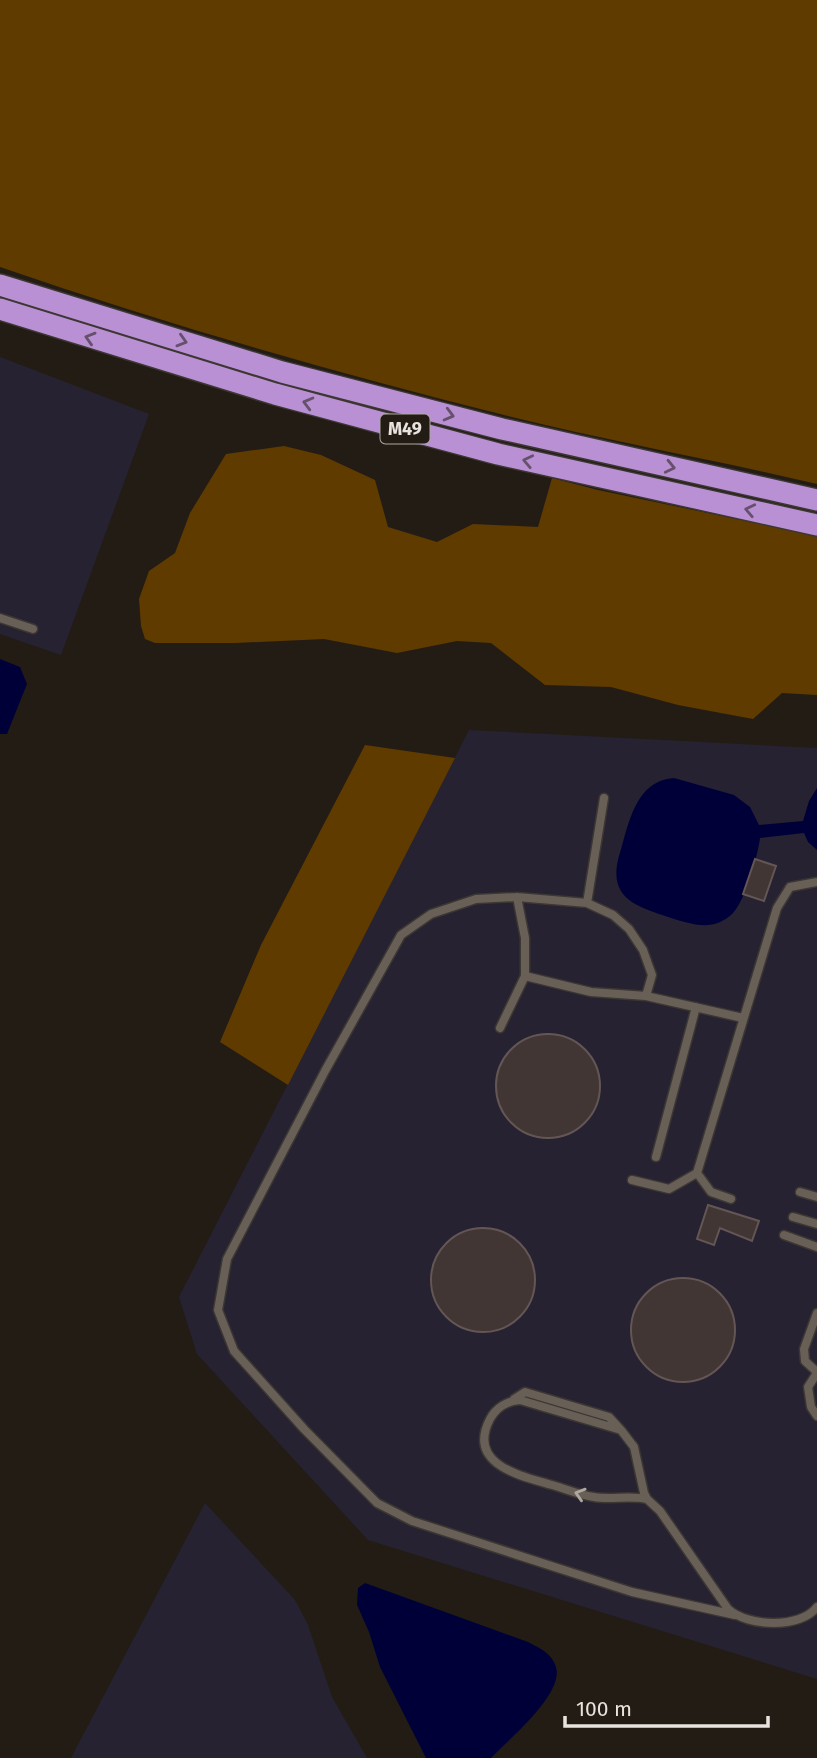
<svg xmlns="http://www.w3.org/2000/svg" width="817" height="1758" font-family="'Fira Sans',sans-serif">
	<rect width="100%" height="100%" fill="#231c15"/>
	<!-- industrial -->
	<path fill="#262232" d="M 0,357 L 149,414 L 61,655 L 0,634 Z
		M 469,730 L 817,748 L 817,1679 L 368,1540 L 197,1354 L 179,1297 Z
		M 205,1503 L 295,1600 L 308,1625 L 332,1697 L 367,1758 L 71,1758 Z"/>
	<!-- green -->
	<path fill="#5f3b00" d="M 0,0 L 817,0 L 817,484 C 716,460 613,442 512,417 C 340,374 168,325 0,267 Z
		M 284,446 L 321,455 L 375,480 L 388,527 L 437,542 L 473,524 L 538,527 L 552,478 L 598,490 L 817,536 L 817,695 L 782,693 L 753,719 L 678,705 L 611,687 L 545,685 L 491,643 L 457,641 L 397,653 L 324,639 L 235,643 L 155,643 L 145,639 L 141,626 L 139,599 L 149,571 L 175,553 L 190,513 L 226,454 Z
		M 365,745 L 455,758 L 288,1085 L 220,1042 L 261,945 Z"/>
	<!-- water -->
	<path fill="#000038" d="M 0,659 L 20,667 L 27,684 L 7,734 L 0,734 Z
		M 674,778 L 734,795 L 750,807 L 759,825 L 803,821 L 809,801 L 817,788 L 817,850 L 808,842 L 804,833 L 760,838 C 758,855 745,901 733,913 C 713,933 691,924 668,917 C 638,907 609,899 618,860 C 628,829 633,781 674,778 Z
		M 365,1583 L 528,1642 C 539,1648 552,1653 556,1667 C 564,1694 509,1739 491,1758 L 426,1758 L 380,1667 L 369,1632 L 357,1605 L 358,1588 Z"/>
	<!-- building -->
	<path fill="#413633" stroke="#635654" stroke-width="2" d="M 755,859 L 776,866 L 764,901 L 743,894 Z
		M496 1086a52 52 0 1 1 104 0a52 52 0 1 1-104 0Z
		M 708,1205 L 759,1221 L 752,1241 L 720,1228 L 714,1245 L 697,1239 Z
		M431 1280a52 52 0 1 1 104 0a52 52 0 1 1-104 0Z
		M631 1330a52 52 0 1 1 104 0a52 52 0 1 1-104 0Z"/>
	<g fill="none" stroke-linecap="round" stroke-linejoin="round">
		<defs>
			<path id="service" d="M 0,618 L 33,629
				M 587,903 L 604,798
				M 525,976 L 591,992 L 646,996 L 743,1018
				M 646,996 L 652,975 L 643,950 L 629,929 L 613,915 L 587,903 L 517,897 L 476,899 L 431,914 L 401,935 L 325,1071 L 227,1259 L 218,1310 L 234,1351 L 304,1429 L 377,1503 L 412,1521 L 632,1592 L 735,1615
				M 500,1028 L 525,976 L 525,938 L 517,897
				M 656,1157 L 696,1007
				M 697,1173 L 711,1192 L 731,1199
				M 632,1180 L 669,1189 L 697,1173 L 777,908 L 790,887 L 817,882
				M 800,1192 L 817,1197
				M 793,1217 L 817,1224
				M 784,1235 L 817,1247
				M 817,1313 L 804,1349 L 805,1361 L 817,1372
				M 817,1373 L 808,1387 L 811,1407 L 817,1416
				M 514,1399 L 525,1392 L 609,1417 L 620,1429
				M 647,1499 C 629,1495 612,1500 594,1497 C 580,1495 566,1489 552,1485 C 522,1476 466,1465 490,1419 C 496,1408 507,1401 520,1400 L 621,1430 L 634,1447 L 644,1493 L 647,1499 L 660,1511 L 728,1609 C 748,1627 800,1629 817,1607"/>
			<path id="motorway" d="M 0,285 L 282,372 L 502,429 L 817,500
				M 0,309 L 275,394 L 498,454 L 817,525"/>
		</defs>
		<!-- service casing -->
		<use href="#service" stroke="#3c3733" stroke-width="11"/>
		<!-- motorway casing -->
		<use href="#motorway" stroke="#3c3733" stroke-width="24"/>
		<!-- service -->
		<use href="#service" stroke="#686057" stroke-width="8"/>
		<!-- motorway -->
		<use href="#motorway" stroke="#b990d4" stroke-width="21"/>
	</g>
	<!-- one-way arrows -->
	<defs><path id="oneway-chevron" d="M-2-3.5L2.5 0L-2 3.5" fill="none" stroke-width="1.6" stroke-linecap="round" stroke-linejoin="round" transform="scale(1.75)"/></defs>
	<g stroke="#66506b">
		<use href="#oneway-chevron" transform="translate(90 338) rotate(-163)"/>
		<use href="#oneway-chevron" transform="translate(182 341) rotate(17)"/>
		<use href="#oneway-chevron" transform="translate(308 403) rotate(-165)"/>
		<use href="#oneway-chevron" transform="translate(449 415) rotate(15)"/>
		<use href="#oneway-chevron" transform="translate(528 461) rotate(-168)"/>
		<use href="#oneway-chevron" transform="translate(670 467) rotate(13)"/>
		<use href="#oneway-chevron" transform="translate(750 510) rotate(-168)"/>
	</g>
	<use stroke="#aea8a1" href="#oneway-chevron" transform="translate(580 1494) rotate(-163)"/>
	<g text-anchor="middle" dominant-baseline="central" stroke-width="7" stroke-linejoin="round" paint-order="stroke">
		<!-- shield labels -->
		<rect fill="#231c15" stroke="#ada7a2" stroke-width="2" x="380.5" y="414.5" width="49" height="29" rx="5"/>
		<g font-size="18" font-weight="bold" fill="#e8e3de">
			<text x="405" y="429">M49</text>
		</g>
	</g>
	<!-- scale -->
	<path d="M565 1716v10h203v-10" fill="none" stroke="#e8e3de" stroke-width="3.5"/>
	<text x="576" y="1716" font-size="21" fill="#e8e3de" stroke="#231c15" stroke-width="5" paint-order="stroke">100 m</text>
</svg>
